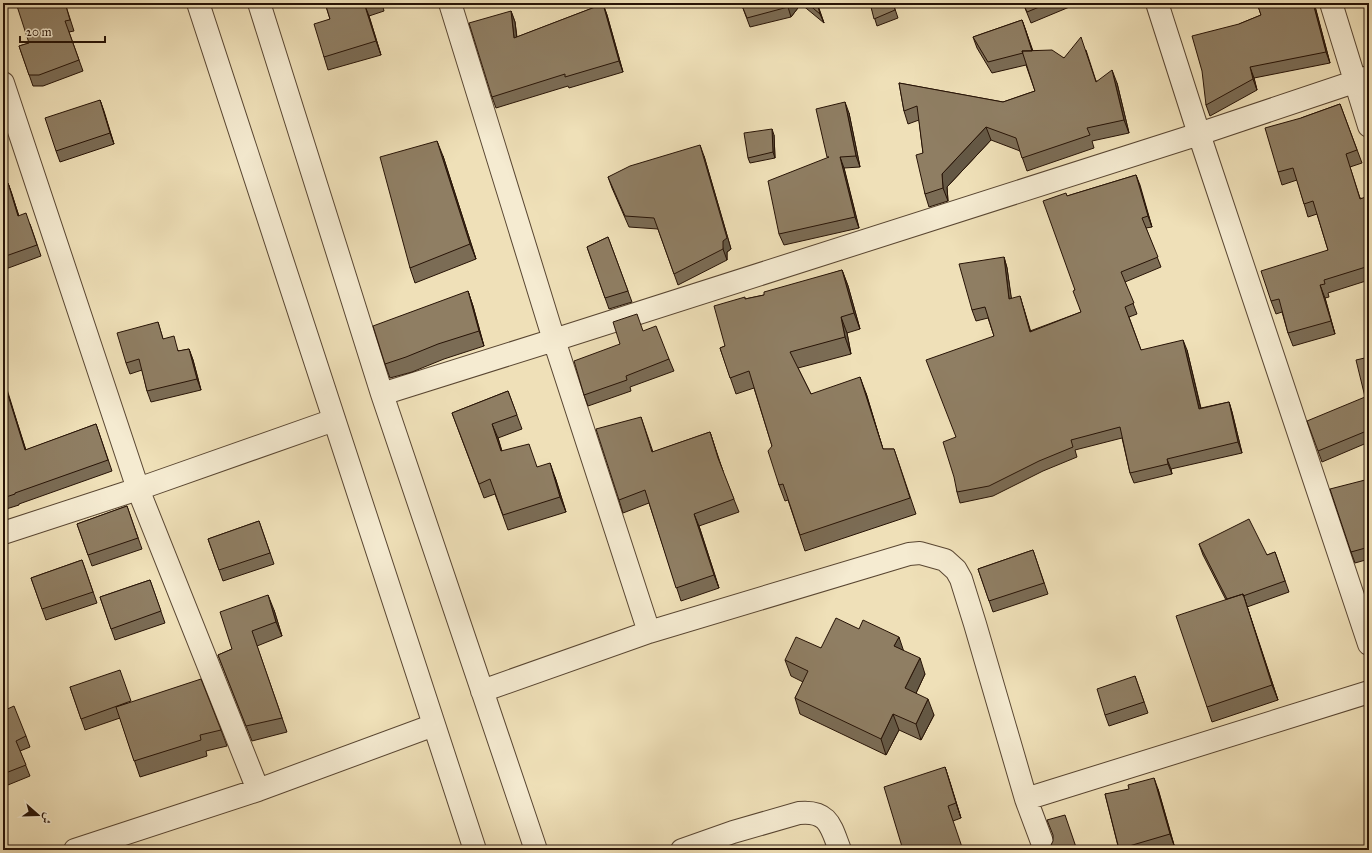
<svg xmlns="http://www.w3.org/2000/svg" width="1372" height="853" font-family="'IM FELL Great Primer',Amiri,serif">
	<rect width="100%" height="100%" fill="#efe0b8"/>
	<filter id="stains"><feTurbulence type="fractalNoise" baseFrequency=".005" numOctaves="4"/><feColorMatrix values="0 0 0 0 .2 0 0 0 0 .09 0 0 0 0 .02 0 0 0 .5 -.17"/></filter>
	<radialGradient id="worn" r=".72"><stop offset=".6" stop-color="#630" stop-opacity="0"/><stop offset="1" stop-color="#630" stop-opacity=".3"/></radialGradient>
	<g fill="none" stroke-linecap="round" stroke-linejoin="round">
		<defs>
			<path id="minor" d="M 198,3 L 475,850
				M 259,3 L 382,394 L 536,850
				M 450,3 L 554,340 L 649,632 L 909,554 L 920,553 L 945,560 L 956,570 L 961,579 L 975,624 L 1026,799 L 1045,850
				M 1157,3 L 1199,134 L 1369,644
				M 1331,3 L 1369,126
				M 3,83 L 138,489 L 258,790
				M 382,394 L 554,340 L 1199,134 L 1369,77
				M 3,533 L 138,489 L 334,420
				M 482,691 L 649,632
				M 1026,799 L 1369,692
				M 75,850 L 258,790 L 434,725
				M 682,850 L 733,832 L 799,813 C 829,810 831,827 840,850"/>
		</defs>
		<!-- minor casing -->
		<use href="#minor" stroke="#594632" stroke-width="24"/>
		<!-- minor -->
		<use href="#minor" stroke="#f5ebd1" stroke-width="22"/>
	</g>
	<!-- wall -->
	<path fill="#7b6c55" stroke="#271306" d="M 65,3 L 74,31 L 69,32 L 83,71 L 43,86 L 33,86 L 19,46 L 29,43 Z
		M 325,3 L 382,3 L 384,11 L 369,16 L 381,55 L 328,70 L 324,57 L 330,19 Z
		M 741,3 L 817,3 L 824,23 L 801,4 L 791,17 L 750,27 Z
		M 870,3 L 893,3 L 898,18 L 877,26 Z
		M 1023,3 L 1079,3 L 1031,23 Z
		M 1257,3 L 1314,3 L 1330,63 L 1254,78 L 1257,90 L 1210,116 L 1206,105 L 1239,24 L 1261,15 Z
		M 603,4 L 607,15 L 623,72 L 569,88 L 568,86 L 496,108 L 492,97 L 511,11 L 515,22 L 517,37 Z
		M 1022,20 L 1033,51 L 1064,58 L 1086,50 L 1096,81 L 1117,83 L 1129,133 L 1092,141 L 1094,148 L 1027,171 L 1020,151 L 991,140 L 947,187 L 948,201 L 929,207 L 925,194 L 923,153 L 919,120 L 908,124 L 904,111 L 899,83 L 1003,102 L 1035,91 L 1026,65 L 992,73 L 977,48 L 973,37 Z
		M 100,100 L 114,144 L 60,162 L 56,151 Z
		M 1340,104 L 1362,163 L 1350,167 L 1360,198 L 1369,200 L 1369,280 L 1328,293 L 1329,297 L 1325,298 L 1335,334 L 1293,346 L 1288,333 L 1282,312 L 1276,314 L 1271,301 L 1328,250 L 1317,214 L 1308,217 L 1297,180 L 1282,185 L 1278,172 L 1301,118 Z
		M 849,113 L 860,167 L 844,168 L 859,228 L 784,245 L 779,234 L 828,158 Z
		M 774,135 L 775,158 L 750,163 L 748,158 Z
		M 443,156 L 476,259 L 415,283 L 410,268 Z
		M 704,156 L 731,249 L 727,252 L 727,260 L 678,285 L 658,229 L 629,227 L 612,188 L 608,177 Z
		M 1136,175 L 1152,227 L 1146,228 L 1161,267 L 1125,282 L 1137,314 L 1129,317 L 1141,350 L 1187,350 L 1201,408 L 1229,402 L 1232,412 L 1242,453 L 1171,469 L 1172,474 L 1134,483 L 1130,473 L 1122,438 L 1075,450 L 1077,457 L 1043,471 L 993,496 L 960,503 L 957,492 L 956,437 L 994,336 L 988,318 L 976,321 L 972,310 L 1004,257 L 1007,268 L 1011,298 L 1023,306 L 1030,331 L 1081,312 L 1075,290 L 1067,196 Z
		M 8,183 L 19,216 L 30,224 L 41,256 L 3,270 L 3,184 Z
		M 608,237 L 632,302 L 609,309 L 587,247 Z
		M 842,270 L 848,286 L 860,329 L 847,333 L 851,354 L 798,368 L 811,394 L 866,393 L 883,449 L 894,449 L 916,514 L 805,551 L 788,500 L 785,501 L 779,485 L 772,446 L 754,388 L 736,394 L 720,348 L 725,346 L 745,299 L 764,295 Z
		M 468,291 L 473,306 L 484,346 L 444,359 L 412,372 L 390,378 L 385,364 Z
		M 158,322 L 163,339 L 179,351 L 189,349 L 193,360 L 201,390 L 151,402 L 147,391 L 142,370 L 130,374 L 126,363 Z
		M 643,331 L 669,359 L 674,371 L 630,387 L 631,391 L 588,406 L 584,395 L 620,344 Z
		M 1369,357 L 1369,442 L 1322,462 L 1318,451 L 1365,397 Z
		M 3,379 L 26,450 L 96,424 L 112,471 L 19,504 L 19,505 L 3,510 Z
		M 508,391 L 522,429 L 498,438 L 502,451 L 537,467 L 555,477 L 566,512 L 508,530 L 495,494 L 484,498 L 452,413 Z
		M 641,417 L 653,452 L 710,432 L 721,467 L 739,512 L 699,526 L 719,588 L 681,601 L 649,503 L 623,513 L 619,500 Z
		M 1369,479 L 1369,559 L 1355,563 L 1351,552 Z
		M 127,506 L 142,549 L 92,566 L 77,524 Z
		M 259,521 L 274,564 L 223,581 L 208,539 Z
		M 1199,544 L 1267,555 L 1275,552 L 1289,592 L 1247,607 L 1278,700 L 1212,722 L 1207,707 L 1226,600 L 1203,555 Z
		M 1033,550 L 1048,594 L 993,612 L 978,569 Z
		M 82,560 L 97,603 L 46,620 L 31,578 Z
		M 150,580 L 165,623 L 115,640 L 100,597 Z
		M 274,610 L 282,636 L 257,646 L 287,732 L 252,741 L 218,655 L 232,649 Z
		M 821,648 L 904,651 L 925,674 L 916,693 L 934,715 L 921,740 L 899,730 L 886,755 L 800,714 L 795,698 L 803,682 L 791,676 L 785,660 Z
		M 1135,676 L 1148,713 L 1109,726 L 1105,715 Z
		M 70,687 L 221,730 L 227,746 L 206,751 L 207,756 L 140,777 L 120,718 L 85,730 Z
		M 3,711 L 26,736 L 30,747 L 20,751 L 30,776 L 3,787 Z
		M 945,767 L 961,818 L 953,821 L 903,850 Z
		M 1158,789 L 1174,845 L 1157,850 L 1119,850 L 1105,794 Z"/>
	<!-- shaded-wall -->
	<path fill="#645845" stroke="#271306" d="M 364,3 L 369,16 L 381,55 L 376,41 Z
		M 791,3 L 800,3 L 801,4 L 791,17 L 788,7 Z
		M 817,3 L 824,23 L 820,14 Z
		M 1313,3 L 1314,3 L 1315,6 L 1330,63 L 1326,52 Z
		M 603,4 L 607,15 L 623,72 L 619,61 Z
		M 511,11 L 515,22 L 518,49 L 514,38 Z
		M 1022,20 L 1026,31 L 1036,62 L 1032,51 Z
		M 1250,67 L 1254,78 L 1257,90 L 1253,79 Z
		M 1112,70 L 1117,83 L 1129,133 L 1124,120 Z
		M 100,100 L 104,111 L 114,144 L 110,133 Z
		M 845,102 L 849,113 L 860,167 L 856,156 Z
		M 986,127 L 991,140 L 947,187 L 948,201 L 943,188 L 942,174 Z
		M 772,129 L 774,135 L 775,158 L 773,152 Z
		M 437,141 L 443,156 L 476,259 L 470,244 Z
		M 700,145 L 704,156 L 731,249 L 727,252 L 727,260 L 723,249 Z
		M 840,157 L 844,168 L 859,228 L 855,217 Z
		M 1136,175 L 1140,185 L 1152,227 L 1148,216 Z
		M 8,183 L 12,194 L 22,227 L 18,216 Z
		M 1004,257 L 1007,268 L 1013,309 L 1009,299 Z
		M 842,270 L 848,286 L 860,329 L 854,313 Z
		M 1320,285 L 1325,298 L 1335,334 L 1331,321 Z
		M 468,291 L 473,306 L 484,346 L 479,331 Z
		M 1020,296 L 1023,306 L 1034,342 L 1030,332 Z
		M 841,317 L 847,333 L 851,354 L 845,337 Z
		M 1183,340 L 1187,350 L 1203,419 L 1199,409 Z
		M 189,349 L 193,360 L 201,390 L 197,379 Z
		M 860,377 L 866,393 L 888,466 L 883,449 Z
		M 3,379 L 6,386 L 29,461 L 25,450 Z
		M 1229,402 L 1232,412 L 1242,453 L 1238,442 Z
		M 492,424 L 498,438 L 506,466 Z
		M 710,432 L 723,471 L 718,458 Z
		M 1167,459 L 1171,469 L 1172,474 L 1168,464 Z
		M 550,463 L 555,477 L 566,512 L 560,497 Z
		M 694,514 L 699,526 L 719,588 L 714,575 Z
		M 1243,594 L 1248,609 L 1278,700 L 1272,685 Z
		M 268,595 L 274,610 L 282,636 L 276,622 Z
		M 899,637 L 904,652 L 894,646 Z
		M 920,658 L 925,674 L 911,704 L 905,688 Z
		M 928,699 L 934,715 L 921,740 L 916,724 Z
		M 893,714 L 899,730 L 886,755 L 881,739 Z
		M 945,767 L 950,782 L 961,818 L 956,803 Z
		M 1154,778 L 1158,789 L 1174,845 L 1170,834 Z"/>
	<!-- building -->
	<path fill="#8f7e63" stroke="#271306" d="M 16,3 L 65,3 L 70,20 L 65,21 L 79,60 L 39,75 L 29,75 L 19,46 L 29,43 Z
		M 325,3 L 364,3 L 376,41 L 324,57 L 314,24 L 330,19 Z
		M 741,3 L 791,3 L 788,7 L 747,18 Z
		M 807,3 L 817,3 L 820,14 Z
		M 870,3 L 893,3 L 895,10 L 874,19 Z
		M 1023,3 L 1049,3 L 1027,12 Z
		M 1257,3 L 1313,3 L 1326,52 L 1250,67 L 1253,79 L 1206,105 L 1202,71 L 1192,36 L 1239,24 L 1261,15 Z
		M 603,4 L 619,61 L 565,77 L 565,74 L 492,97 L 469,23 L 511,11 L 514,38 Z
		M 1022,20 L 1032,51 L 1022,51 L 1023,53 L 988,62 L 973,37 Z
		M 1081,37 L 1096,82 L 1112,70 L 1124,120 L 1087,128 L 1090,135 L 1022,158 L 1016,138 L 986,127 L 942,174 L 943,188 L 925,194 L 916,155 L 923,153 L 917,106 L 904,111 L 899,83 L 1003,102 L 1035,91 L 1022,51 L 1052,50 L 1064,58 Z
		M 100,100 L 110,133 L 56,151 L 45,118 Z
		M 845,102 L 856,156 L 840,157 L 855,217 L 779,234 L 768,181 L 829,157 L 827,157 L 816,109 Z
		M 1340,104 L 1357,150 L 1346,154 L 1360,199 L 1368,196 L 1369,201 L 1369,266 L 1324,280 L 1325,284 L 1320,285 L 1331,321 L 1288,333 L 1279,299 L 1271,301 L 1261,271 L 1328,250 L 1313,201 L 1304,204 L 1293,168 L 1278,172 L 1265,128 L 1301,118 Z
		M 772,129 L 773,152 L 748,158 L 744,133 Z
		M 437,141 L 470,244 L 410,268 L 380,157 Z
		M 700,145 L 727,238 L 723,241 L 723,249 L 674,274 L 654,218 L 625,216 L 608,177 L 630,166 Z
		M 1136,175 L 1148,216 L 1142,218 L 1158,257 L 1121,272 L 1134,303 L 1125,307 L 1141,350 L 1183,340 L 1199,409 L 1229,402 L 1238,442 L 1167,459 L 1168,464 L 1130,473 L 1120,427 L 1071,440 L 1073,447 L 1039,461 L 989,486 L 957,492 L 954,477 L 943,442 L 956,437 L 926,360 L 994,336 L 985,307 L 972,310 L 959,264 L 1004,257 L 1009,299 L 1020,296 L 1030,332 L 1081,312 L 1073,291 L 1075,290 L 1043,201 L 1066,193 L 1067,196 Z
		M 8,183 L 18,216 L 26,213 L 37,245 L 3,257 L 3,184 Z
		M 608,237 L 628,291 L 605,298 L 587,247 Z
		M 842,270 L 854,313 L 841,317 L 845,337 L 790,352 L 811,394 L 860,377 L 883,449 L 894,449 L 910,498 L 800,535 L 783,484 L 779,485 L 768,451 L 772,446 L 749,371 L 730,378 L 720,348 L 725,346 L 714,306 L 745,297 L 745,299 L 764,295 L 764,292 Z
		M 468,291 L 479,331 L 438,344 L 406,357 L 385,364 L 373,326 Z
		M 637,314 L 643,331 L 656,326 L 669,359 L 626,376 L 627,380 L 584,395 L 574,361 L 620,344 L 613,322 Z
		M 158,322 L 163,339 L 174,336 L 178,351 L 189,349 L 197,379 L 147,391 L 139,359 L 126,363 L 117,333 Z
		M 1369,357 L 1369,430 L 1318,451 L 1307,421 L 1365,397 L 1356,360 Z
		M 3,379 L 25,450 L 96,424 L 108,460 L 15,493 L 15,494 L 3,498 Z
		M 508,391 L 517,415 L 492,424 L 501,451 L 529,444 L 537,467 L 550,463 L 560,497 L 503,515 L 490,479 L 479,484 L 452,413 Z
		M 641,417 L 652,452 L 710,432 L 718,458 L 734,499 L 694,514 L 714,575 L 676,588 L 645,490 L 619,500 L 596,429 Z
		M 1369,479 L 1369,521 L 1366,522 L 1369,531 L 1369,547 L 1351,552 L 1330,489 Z
		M 127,506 L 138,538 L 88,555 L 77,524 Z
		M 1249,519 L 1267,555 L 1275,552 L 1285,581 L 1243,596 L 1243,594 L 1227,599 L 1199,544 Z
		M 259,521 L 270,553 L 219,570 L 208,539 Z
		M 1033,550 L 1044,583 L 989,601 L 978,569 Z
		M 82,560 L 93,592 L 42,609 L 31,578 Z
		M 150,580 L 161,611 L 111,629 L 100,597 Z
		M 1243,594 L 1272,685 L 1207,707 L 1176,616 Z
		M 268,595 L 276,622 L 252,631 L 282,718 L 246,726 L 218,655 L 232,649 L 220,612 Z
		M 836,618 L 859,629 L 863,620 L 899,637 L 894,646 L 920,658 L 905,688 L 928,699 L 916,724 L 893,714 L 881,739 L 795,698 L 808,671 L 785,660 L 796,637 L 821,648 Z
		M 120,670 L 131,701 L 81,719 L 70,687 Z
		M 1135,676 L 1144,702 L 1105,715 L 1097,689 Z
		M 201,679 L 221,730 L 200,735 L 201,740 L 134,761 L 116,707 Z
		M 14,706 L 26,736 L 16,741 L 26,765 L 3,774 L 3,711 Z
		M 945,767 L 956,803 L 948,806 L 963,850 L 903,850 L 884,787 Z
		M 1154,778 L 1170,834 L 1119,849 L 1105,794 L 1129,789 L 1128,785 Z
		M 1065,815 L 1077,850 L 1045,850 L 1050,847 L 1053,841 L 1053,835 L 1047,820 Z"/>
	<!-- margin -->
	<rect width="1372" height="853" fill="none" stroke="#efe0b8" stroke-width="16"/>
	<rect x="4" y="4" width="1364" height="845" fill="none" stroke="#271306" stroke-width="2"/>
	<rect x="8" y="8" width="1356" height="837" fill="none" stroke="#271306"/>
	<!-- north arrow -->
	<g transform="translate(38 815) rotate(110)" stroke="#f5ebd1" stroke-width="3" paint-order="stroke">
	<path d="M0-3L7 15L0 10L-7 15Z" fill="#271306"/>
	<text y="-6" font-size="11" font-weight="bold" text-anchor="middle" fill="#271306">ش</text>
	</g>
	<!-- scale -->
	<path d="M20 36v6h85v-6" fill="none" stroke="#271306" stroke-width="2"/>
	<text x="26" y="36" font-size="12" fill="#271306" stroke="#f5ebd1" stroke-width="3" paint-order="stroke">20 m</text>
	<rect width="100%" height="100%" filter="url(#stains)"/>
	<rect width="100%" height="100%" fill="url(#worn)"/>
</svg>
